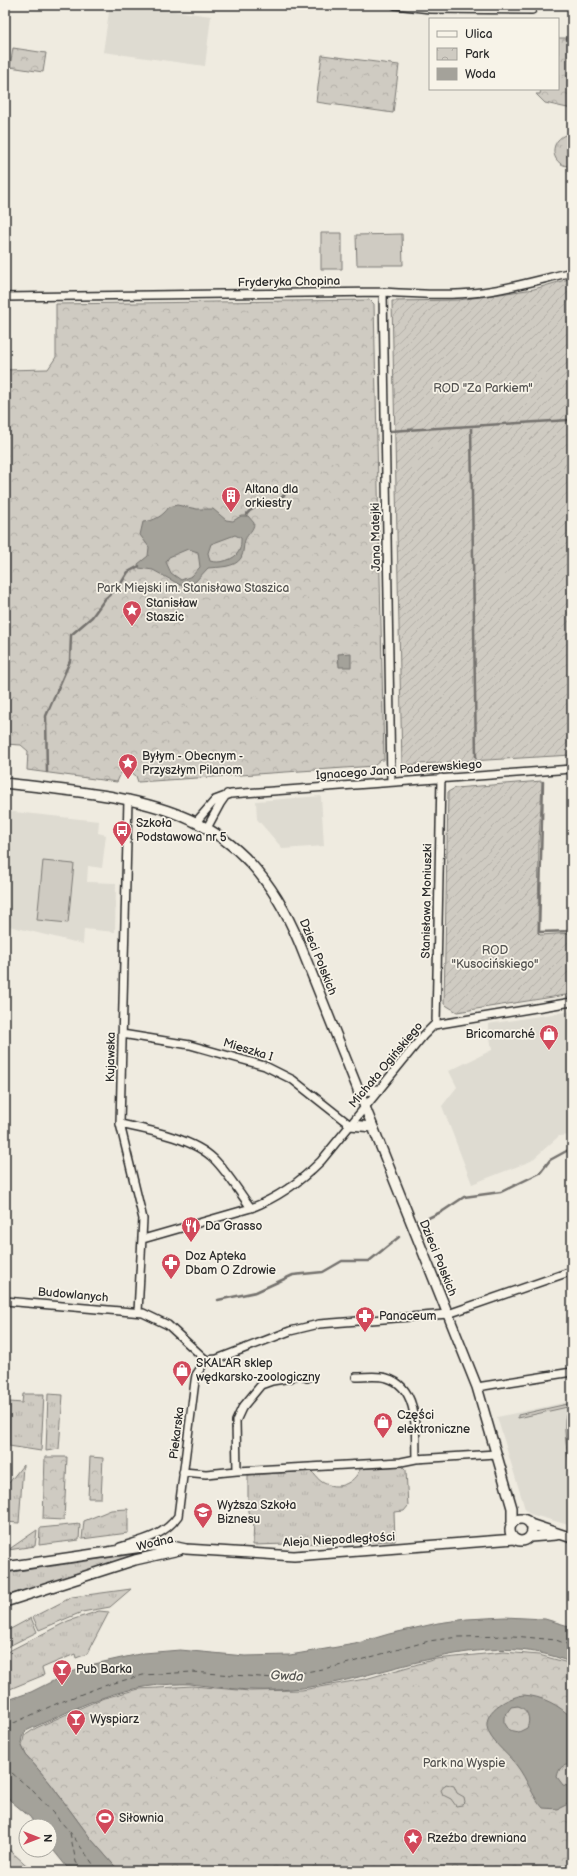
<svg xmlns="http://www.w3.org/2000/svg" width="577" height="1876" font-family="'Balsamiq Sans',sans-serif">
	<defs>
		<pattern id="grass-tufts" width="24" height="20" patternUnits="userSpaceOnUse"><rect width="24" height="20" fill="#cfcbc2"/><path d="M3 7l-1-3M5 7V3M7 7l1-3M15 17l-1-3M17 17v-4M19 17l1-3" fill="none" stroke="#b2aea7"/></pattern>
		<pattern id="park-crowns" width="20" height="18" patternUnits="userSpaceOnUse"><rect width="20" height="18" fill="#cfcbc2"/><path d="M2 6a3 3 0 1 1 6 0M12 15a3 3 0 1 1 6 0" fill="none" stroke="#b2aea7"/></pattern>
		<pattern id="garden-furrows" width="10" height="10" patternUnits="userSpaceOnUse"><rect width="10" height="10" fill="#cfcbc2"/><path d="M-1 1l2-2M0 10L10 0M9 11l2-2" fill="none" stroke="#b2aea7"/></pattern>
	</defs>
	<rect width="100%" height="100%" fill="#efebe0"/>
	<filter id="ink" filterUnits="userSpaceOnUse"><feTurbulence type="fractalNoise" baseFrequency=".025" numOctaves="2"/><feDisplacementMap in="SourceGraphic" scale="8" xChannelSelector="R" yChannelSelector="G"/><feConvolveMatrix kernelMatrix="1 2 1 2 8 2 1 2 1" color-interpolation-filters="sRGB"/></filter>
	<g filter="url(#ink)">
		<!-- built -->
		<path fill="#dedbd1" d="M 110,5 L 131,5 L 211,16 L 205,66 L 103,52 Z
			M 321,796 L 324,846 L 283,849 L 257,819 L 256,801 Z
			M 5,811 L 99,821 L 98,833 L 106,835 L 102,868 L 88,866 L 87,882 L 116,883 L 115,932 L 84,929 L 83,944 L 5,925 Z
			M 572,1011 L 572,1135 L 559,1136 L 531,1161 L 472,1184 L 442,1106 L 457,1087 L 449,1071 L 492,1050 L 488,1024 Z
			M 572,1401 L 572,1526 L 530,1514 L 525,1509 L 497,1417 Z"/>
		<!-- grass -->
		<path fill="url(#grass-tufts)" stroke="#7d7b76" d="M 565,135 L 572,135 L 572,166 C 552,168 547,143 565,135 Z
			M 23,1394 L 44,1394 L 41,1451 L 9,1446 L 10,1402 L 22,1403 Z
			M 48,1394 L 63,1395 L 59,1449 L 46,1451 Z
			M 23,1465 L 19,1523 L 5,1522 L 5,1488 Z
			M 402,1466 L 406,1470 L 408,1506 L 404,1511 L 394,1512 L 395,1541 L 253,1545 L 254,1519 L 248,1512 L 248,1475 L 311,1471 C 315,1474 318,1480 322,1482 C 337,1491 354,1484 360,1469 Z
			M 128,1509 L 128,1533 L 82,1539 L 84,1521 L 111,1510 Z
			M 80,1524 L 79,1540 L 39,1545 L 40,1528 Z
			M 37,1530 L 35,1546 L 8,1550 Z
			M 134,1554 L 138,1555 L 136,1558 L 5,1596 L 5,1573 Z
			M 131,1589 L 110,1607 L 82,1612 L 39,1630 L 33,1617 L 72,1597 Z
			M 99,1611 L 109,1612 L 87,1654 L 76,1658 L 75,1654 L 42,1668 L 44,1675 L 5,1691 L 5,1653 L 68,1621 Z
			M 31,1618 L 37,1632 L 5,1648 L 5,1632 Z
			M 5,1846 L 33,1871 L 5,1871 Z"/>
		<!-- park -->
		<path fill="url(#park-crowns)" stroke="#7d7b76" d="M 558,38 L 572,38 L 572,109 L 545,103 L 536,94 L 540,94 L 541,89 L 558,89 Z
			M 13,48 L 46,53 L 43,72 L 10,67 Z
			M 322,55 L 399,65 L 393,113 L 316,102 Z
			M 370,300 L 374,304 L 384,760 L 381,760 L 374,766 L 138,782 L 136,776 L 130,771 L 121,773 L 117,782 L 27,770 L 28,751 L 21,745 L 5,744 L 5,370 L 48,369 L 56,357 L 56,304 Z
			M 45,1457 L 67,1457 L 64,1520 L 43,1519 Z
			M 90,1457 L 103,1458 L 101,1498 L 88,1498 Z
			M 504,1652 L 539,1655 L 572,1664 L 572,1871 L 119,1871 L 91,1839 L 50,1783 L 26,1755 L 22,1746 L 24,1736 L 36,1728 L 87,1705 L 104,1698 L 139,1689 L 193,1686 L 250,1691 L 302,1690 L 365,1679 L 436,1659 Z"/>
		<!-- garden -->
		<path fill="url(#garden-furrows)" stroke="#7d7b76" d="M 572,278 L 572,755 L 402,765 L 392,301 L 459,300 L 534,289 Z
			M 542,781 L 539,844 L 538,933 L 540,935 L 572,933 L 572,994 L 457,1012 L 444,1004 L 448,792 L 455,788 Z"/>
		<!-- pitch -->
		<path fill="#cfcbc2" stroke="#7d7b76" d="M 321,233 L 342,233 L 342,269 L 321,269 Z
			M 402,234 L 403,265 L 357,265 L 356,235 Z
			M 43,861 L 74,864 L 68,923 L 37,920 Z
			M 572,1403 L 572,1406 L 518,1418 L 518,1415 Z
			M 572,1407 L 569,1423 L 572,1468 C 567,1459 564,1431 565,1421 C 565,1415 568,1411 572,1407 Z
			M 446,1784 L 454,1786 L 457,1793 L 464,1797 L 465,1802 L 462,1805 L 456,1806 L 451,1799 L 443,1795 L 441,1790 Z"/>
		<!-- water -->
		<path fill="#a4a29a" stroke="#74726e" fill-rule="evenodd" d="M 177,505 L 197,509 L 213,509 L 226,520 L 233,521 L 241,516 L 248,516 L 254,523 C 254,530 248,533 245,540 C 243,545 244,553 241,558 C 235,568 218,567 208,568 L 195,582 L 184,587 L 153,570 L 139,568 L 138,564 L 148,556 L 149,547 L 140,535 L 143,522 C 154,521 163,516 169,507 ZM 235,535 L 241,538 C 241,542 241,547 239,551 C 235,560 219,564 210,561 L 208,553 L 211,544 ZM 188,549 L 198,552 L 200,567 L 192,576 L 181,580 L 171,573 L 166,562 L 169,557 Z
			M 351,653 L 351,667 L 339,667 L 338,654 Z
			M 505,1617 L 545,1619 L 572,1627 L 572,1663 C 485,1625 389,1678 302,1688 C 277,1691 251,1691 226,1688 C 214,1687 202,1685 190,1684 C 140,1683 102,1695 57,1717 C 46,1722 36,1726 26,1731 L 22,1737 L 21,1744 L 26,1755 L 50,1783 L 91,1839 L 119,1871 L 70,1871 L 50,1846 L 50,1826 L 36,1826 L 30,1817 L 5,1796 L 5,1701 L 31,1692 L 67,1674 L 90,1665 L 144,1653 L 180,1650 L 245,1656 L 290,1655 L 355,1644 L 389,1634 L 438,1623 L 467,1619 Z
			M 523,1695 C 542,1696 559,1705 572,1718 L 572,1765 C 562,1764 559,1768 557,1777 L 563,1785 L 572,1787 L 572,1802 L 558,1809 L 543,1808 C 532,1796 527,1779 517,1766 C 510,1756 494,1744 489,1733 C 479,1712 507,1698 523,1695 ZM 518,1706 C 528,1709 531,1719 527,1728 L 519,1732 L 509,1730 L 504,1722 L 504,1717 L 511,1707 Z"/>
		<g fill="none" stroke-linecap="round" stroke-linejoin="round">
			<!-- stream -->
			<path stroke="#74726e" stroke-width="2.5" d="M 471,426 L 476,757
				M 390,431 L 570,420
				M 246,515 C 256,502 263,509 275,503 C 281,500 286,492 291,487
				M 47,772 L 46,716 L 70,661 L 71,635 L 92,617 L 105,599 L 120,585 L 128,572 L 139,566
				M 543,782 L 539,932 L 572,931
				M 420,1222 L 443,1211 L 464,1197 L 501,1192 L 540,1173 L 550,1160 L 572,1148
				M 218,1300 L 256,1292 L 293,1275 L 323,1272 L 342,1261 L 369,1261 L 399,1237"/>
			<!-- ferry -->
			<path stroke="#555552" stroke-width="1" stroke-dasharray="5 4" stroke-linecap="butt" d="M 5,1727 L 58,1703 L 100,1687 L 143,1675 L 192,1672 L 274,1678 L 338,1666 L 429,1641 L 458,1637 L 514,1636 L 556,1640 L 572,1646
				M 5,1767 L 33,1791 L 70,1832 L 98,1871
				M 70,1833 L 76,1862 L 82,1871"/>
			<!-- minor-tunnel -->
			<path stroke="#c8c5bc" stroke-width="7" stroke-dasharray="7 3.5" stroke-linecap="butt" d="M 291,1378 L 307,1378"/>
			<defs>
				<path id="minor" d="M 395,5 L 430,9 L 532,10
					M 383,292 L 391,782
					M 5,297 L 383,292 C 416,294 449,296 482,292 C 512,288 542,279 572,272
					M 128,799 L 120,1124 L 143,1219 L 138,1312
					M 196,822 L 215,800 L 231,794 L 572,769
					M 207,828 L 220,804 L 227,794
					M 436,1024 L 441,778
					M 122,1034 L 190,1045 L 265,1066 L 293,1080 L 350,1125
					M 120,1124 C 148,1130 193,1138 214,1159 C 228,1173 239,1192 251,1208
					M 143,1239 L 251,1208 C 277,1198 302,1180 321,1161 L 423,1036 L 434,1025 L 572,1002
					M 5,1301 L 143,1313 L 168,1325 L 206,1360
					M 206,1360 L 217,1359 L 290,1331 L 319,1324 L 448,1314 L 572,1271
					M 356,1377 C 366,1377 378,1375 387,1378 C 420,1388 415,1432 416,1459
					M 291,1378 L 272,1381 L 261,1385 L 242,1408 L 236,1421 L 237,1471 L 401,1462 L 416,1459 L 496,1454
					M 307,1378 L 309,1377
					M 477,1387 L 572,1372
					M 183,1472 L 206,1474 L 237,1471
					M 120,1547 C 143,1540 164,1536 178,1516 L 195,1381 L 196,1375 L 206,1360"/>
				<path id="tertiary" d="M 5,783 C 139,799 240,800 299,942 L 477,1387 L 512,1508 L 512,1523
					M 358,1091 L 378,1090
					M 350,1125 L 373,1127
					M510 1530a11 11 0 1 1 22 0a11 11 0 1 1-22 0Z
					M 530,1524 L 572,1538
					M 530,1537 L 556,1535
					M 5,1567 L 149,1546 L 172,1546 L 186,1549 L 294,1556 L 515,1539
					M 5,1602 L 135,1560 L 179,1550"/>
			</defs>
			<!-- minor casing -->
			<use href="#minor" stroke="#2b2b2b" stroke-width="10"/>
			<!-- tertiary casing -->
			<use href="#tertiary" stroke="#2b2b2b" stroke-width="12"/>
			<!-- minor -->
			<use href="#minor" stroke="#f7f3e8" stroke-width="7"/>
			<!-- tertiary -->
			<use href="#tertiary" stroke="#f7f3e8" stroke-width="9"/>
		</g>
	</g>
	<!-- icons -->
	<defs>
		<symbol id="building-pin" viewBox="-11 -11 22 30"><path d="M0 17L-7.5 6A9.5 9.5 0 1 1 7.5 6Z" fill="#d1495b" stroke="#f7f3e8"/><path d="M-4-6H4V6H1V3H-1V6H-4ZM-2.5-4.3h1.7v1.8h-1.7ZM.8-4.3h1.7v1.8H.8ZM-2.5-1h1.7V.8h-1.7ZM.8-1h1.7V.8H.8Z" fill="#fff"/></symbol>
		<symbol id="sight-pin" viewBox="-11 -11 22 30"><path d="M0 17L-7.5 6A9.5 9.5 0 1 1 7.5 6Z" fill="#d1495b" stroke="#f7f3e8"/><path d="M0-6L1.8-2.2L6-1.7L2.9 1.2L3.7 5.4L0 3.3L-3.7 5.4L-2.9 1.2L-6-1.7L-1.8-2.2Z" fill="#fff"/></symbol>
		<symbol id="bus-pin" viewBox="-11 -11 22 30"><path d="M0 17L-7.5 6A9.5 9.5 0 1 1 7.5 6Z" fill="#d1495b" stroke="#f7f3e8"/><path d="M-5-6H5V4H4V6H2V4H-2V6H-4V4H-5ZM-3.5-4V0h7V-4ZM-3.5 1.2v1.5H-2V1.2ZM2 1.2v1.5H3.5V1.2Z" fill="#fff"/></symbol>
		<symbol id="shop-pin" viewBox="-11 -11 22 30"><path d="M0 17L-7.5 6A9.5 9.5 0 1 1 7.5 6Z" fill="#d1495b" stroke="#f7f3e8"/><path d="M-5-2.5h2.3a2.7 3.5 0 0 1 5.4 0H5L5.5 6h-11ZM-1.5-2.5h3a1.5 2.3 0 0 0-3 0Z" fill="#fff"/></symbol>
		<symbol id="restaurant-pin" viewBox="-11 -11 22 30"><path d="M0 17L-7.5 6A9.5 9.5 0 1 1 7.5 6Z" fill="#d1495b" stroke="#f7f3e8"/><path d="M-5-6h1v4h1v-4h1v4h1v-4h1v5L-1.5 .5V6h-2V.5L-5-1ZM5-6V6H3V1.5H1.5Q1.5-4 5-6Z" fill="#fff"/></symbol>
		<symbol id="pharmacy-pin" viewBox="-11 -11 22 30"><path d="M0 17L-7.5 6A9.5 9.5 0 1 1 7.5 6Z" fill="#d1495b" stroke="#f7f3e8"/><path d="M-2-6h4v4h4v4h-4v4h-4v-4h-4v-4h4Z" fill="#fff"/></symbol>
		<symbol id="university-pin" viewBox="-11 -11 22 30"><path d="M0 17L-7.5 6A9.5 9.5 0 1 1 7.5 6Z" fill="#d1495b" stroke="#f7f3e8"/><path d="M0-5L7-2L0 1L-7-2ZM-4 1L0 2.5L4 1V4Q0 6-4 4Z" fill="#fff"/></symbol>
		<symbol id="bar-pin" viewBox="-11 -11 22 30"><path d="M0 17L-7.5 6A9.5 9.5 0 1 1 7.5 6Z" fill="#d1495b" stroke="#f7f3e8"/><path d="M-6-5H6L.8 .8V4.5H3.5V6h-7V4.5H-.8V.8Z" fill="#fff"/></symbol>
		<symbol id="stadium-pin" viewBox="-11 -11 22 30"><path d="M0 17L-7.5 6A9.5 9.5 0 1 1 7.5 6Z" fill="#d1495b" stroke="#f7f3e8"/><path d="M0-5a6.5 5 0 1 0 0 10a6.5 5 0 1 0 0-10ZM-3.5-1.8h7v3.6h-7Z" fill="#fff"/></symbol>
	</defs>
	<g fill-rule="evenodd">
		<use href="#building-pin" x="220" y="485" width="22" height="30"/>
		<use href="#sight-pin" x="121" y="599" width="22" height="30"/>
		<use href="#sight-pin" x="117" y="752" width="22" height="30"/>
		<use href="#bus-pin" x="111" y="819" width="22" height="30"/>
		<use href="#shop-pin" x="538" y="1023" width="22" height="30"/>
		<use href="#restaurant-pin" x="180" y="1215" width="22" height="30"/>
		<use href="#pharmacy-pin" x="160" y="1252" width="22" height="30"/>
		<use href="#pharmacy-pin" x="354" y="1305" width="22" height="30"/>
		<use href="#shop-pin" x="171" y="1359" width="22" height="30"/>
		<use href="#shop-pin" x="372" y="1411" width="22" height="30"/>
		<use href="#university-pin" x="192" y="1501" width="22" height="30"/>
		<use href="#bar-pin" x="51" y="1658" width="22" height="30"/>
		<use href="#bar-pin" x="65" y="1708" width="22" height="30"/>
		<use href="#stadium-pin" x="94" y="1807" width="22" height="30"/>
		<use href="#sight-pin" x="402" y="1827" width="22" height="30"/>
	</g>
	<g text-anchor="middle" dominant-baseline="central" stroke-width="3.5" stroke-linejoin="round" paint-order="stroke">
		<!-- street labels -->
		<g font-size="12" fill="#2b2b2b" stroke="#f7f3e8">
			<text transform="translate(289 282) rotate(-1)">Fryderyka Chopina</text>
			<text transform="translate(376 537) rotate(-91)">Jana Matejki</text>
			<text transform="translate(399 770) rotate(-4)">Ignacego Jana Paderewskiego</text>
			<text transform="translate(427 901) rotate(-89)">Stanisława Moniuszki</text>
			<text transform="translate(318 957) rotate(68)">Dzieci Polskich</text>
			<text transform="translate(248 1050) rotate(17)">Mieszka I</text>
			<text transform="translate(111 1057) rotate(-89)">Kujawska</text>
			<text transform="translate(386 1065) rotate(-50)">Michała Ogińskiego</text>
			<text transform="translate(438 1258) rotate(68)">Dzieci Polskich</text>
			<text transform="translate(73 1295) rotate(5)">Budowlanych</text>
			<text transform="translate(177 1433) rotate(-83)">Piekarska</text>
			<text transform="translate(339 1540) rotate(-3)">Aleja Niepodległości</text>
			<text transform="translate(155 1543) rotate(-13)">Wodna</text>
		</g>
		<!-- park labels -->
		<g font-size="12" fill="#545351" stroke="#f7f3e8">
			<text x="483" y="388">ROD "Za Parkiem"</text>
			<text x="193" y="588">Park Miejski im. Stanisława Staszica</text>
			<text x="495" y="950">ROD<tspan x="495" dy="14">"Kusocińskiego"</tspan></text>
			<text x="464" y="1763">Park na Wyspie</text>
		</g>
		<!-- poi labels -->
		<g font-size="12" fill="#2b2b2b" stroke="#f7f3e8" text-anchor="start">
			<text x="245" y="489">Altana dla<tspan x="245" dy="14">orkiestry</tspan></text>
			<text x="146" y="603">Stanisław<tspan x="146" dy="14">Staszic</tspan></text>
			<text x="142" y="756">Byłym - Obecnym -<tspan x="142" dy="14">Przyszłym Pilanom</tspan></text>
			<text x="136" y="823">Szkoła<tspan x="136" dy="14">Podstawowa nr 5</tspan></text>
			<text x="535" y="1034" text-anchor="end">Bricomarché</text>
			<text x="205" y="1226">Da Grasso</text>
			<text x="185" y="1256">Doz Apteka<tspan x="185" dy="14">Dbam O Zdrowie</tspan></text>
			<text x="379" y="1316">Panaceum</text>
			<text x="196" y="1363">SKALAR sklep<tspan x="196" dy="14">wędkarsko-zoologiczny</tspan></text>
			<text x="397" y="1415">Części<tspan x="397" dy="14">elektroniczne</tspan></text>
			<text x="217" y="1505">Wyższa Szkoła<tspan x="217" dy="14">Biznesu</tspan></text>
			<text x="76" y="1669">Pub Barka</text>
			<text x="90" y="1719">Wyspiarz</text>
			<text x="119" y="1818">Siłownia</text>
			<text x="427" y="1838">Rzeźba drewniana</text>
		</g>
		<!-- water labels -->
		<g font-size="13" font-style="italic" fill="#555552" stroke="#f7f3e8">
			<text transform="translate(287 1676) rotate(3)">Gwda</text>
		</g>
	</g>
	<!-- margin -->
	<rect width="577" height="1876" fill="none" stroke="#f7f3e8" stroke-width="20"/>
	<rect x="10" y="10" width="557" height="1856" fill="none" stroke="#2b2b2b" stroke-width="1.5" filter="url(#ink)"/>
	<!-- legend -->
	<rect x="429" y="18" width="130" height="72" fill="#f7f3e8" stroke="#a5a39c"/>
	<rect x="437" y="31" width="20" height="6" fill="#f7f3e8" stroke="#a5a39c"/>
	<text x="465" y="38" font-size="12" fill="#2b2b2b">Ulica</text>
	<rect x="437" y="48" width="20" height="12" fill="url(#park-crowns)" stroke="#a5a39c"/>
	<text x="465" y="58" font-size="12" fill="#2b2b2b">Park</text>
	<rect x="437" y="68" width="20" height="12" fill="#a4a29a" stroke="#a5a39c"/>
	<text x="465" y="78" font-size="12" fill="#2b2b2b">Woda</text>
	<!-- north arrow -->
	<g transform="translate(38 1838) rotate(90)"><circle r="19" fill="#f7f3e8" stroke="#a5a39c"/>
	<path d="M0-3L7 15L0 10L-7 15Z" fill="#d1495b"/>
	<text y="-6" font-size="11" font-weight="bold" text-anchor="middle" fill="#2b2b2b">N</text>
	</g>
</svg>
